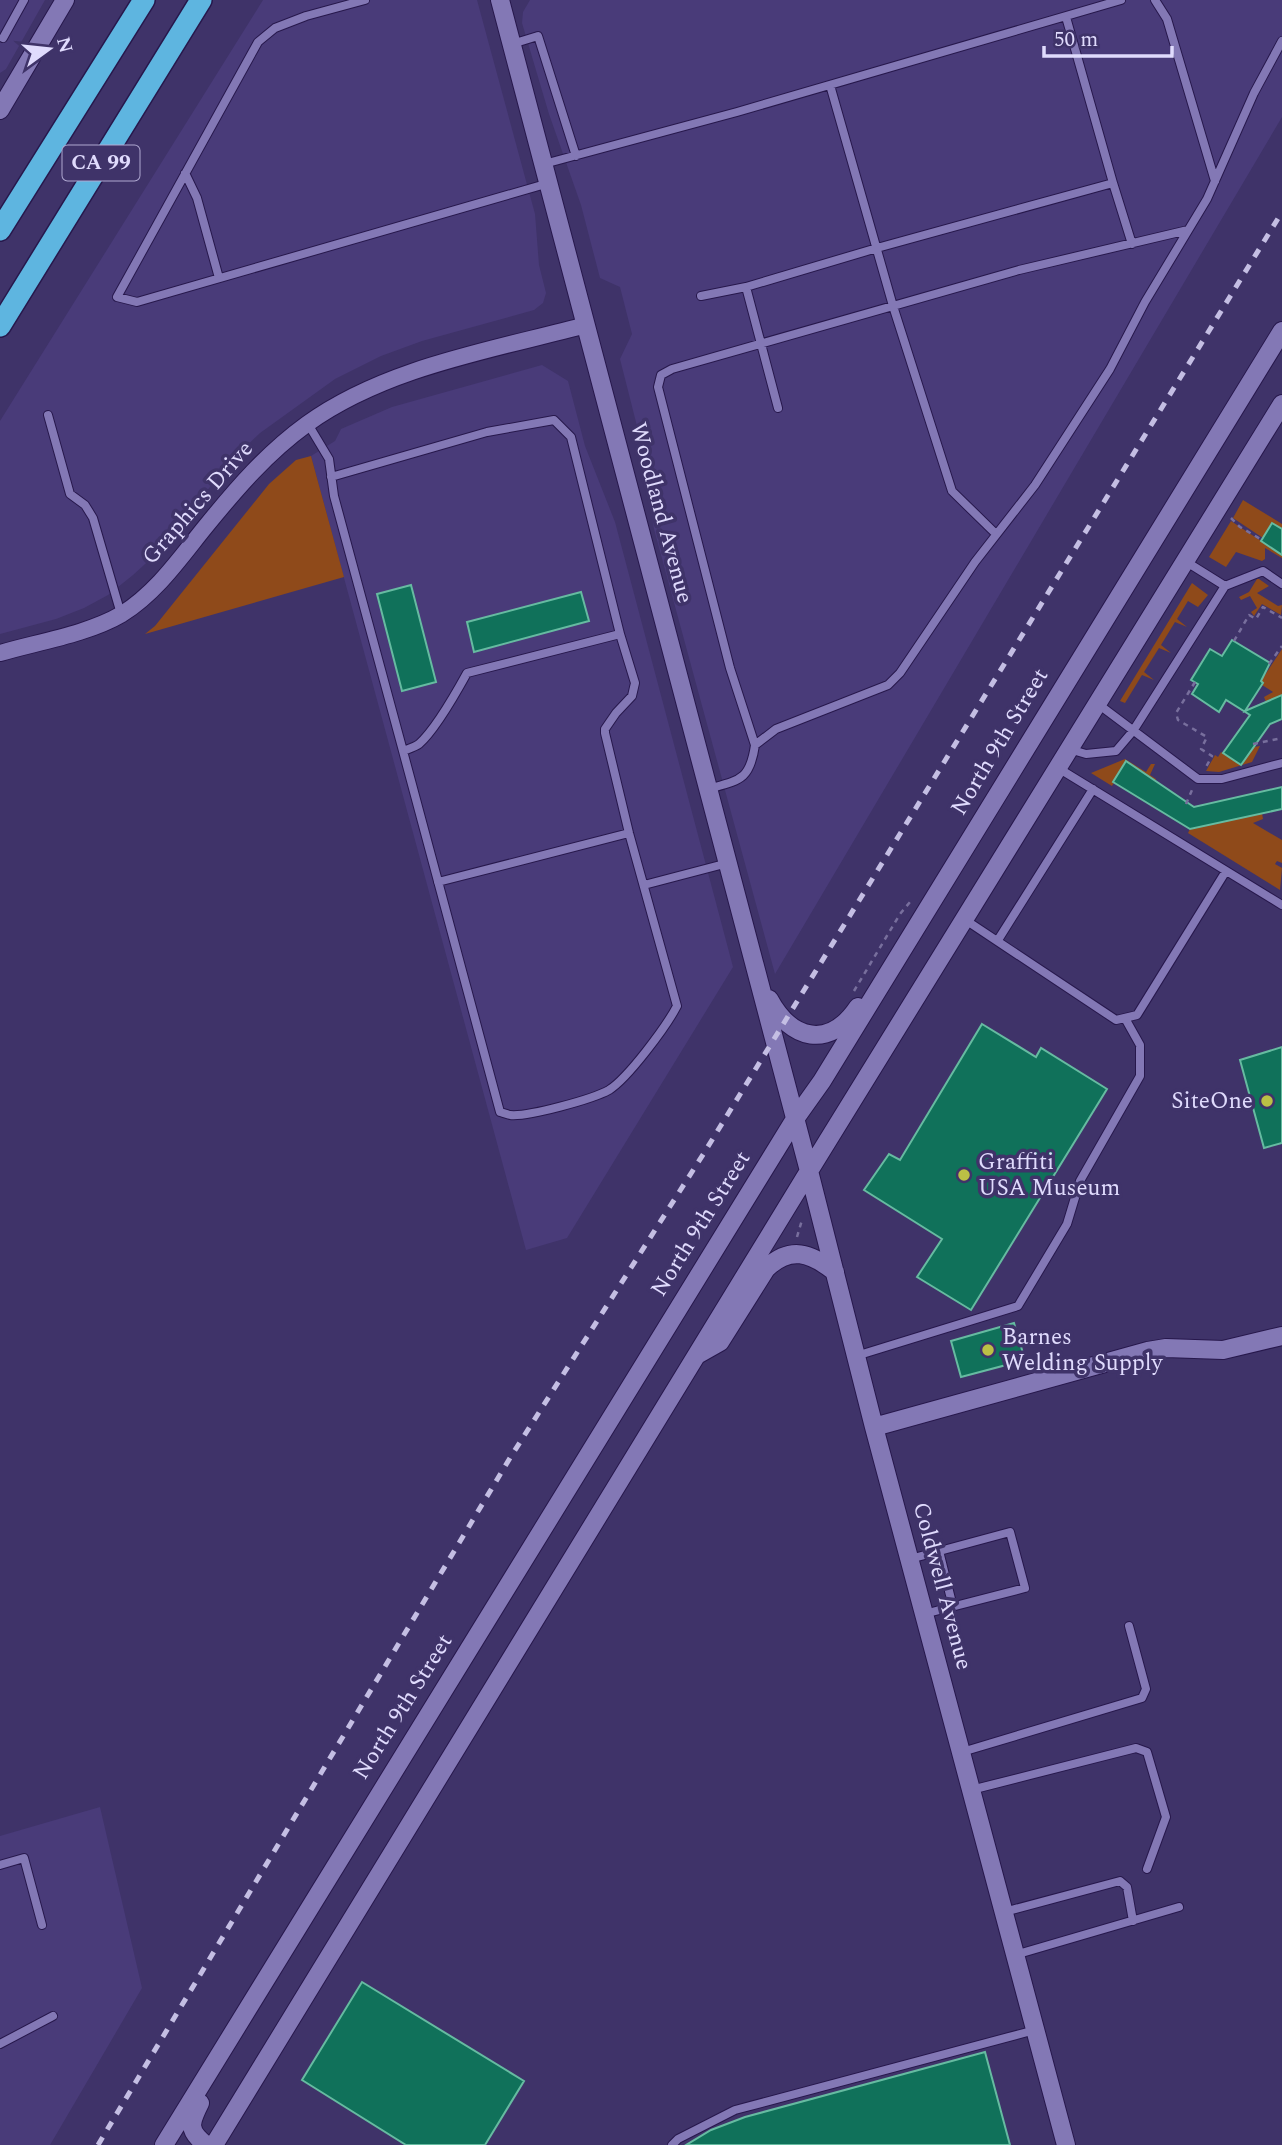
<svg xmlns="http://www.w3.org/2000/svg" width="1282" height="2145" font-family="Spectral,serif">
	<rect width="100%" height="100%" fill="#3f3369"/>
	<!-- built -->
	<path fill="#493b79" d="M 0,0 L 45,0 L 6,69 L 0,73 Z
		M 263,0 L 477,0 L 535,214 L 539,265 L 546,293 L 543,303 L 534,310 L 422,341 L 381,356 L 335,379 L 260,433 L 230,462 L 156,554 L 133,575 L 108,595 L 84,608 L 56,619 L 0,634 L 0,421 Z
		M 530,0 L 1282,0 L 1282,117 L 775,974 L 654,529 L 637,426 L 620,359 L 632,334 L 620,287 L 600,278 L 581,205 L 549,114 L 522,23 L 523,12 Z
		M 542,365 L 568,381 L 585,446 L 615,522 L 733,967 L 567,1238 L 526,1250 L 311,456 L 335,441 L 341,429 L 392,407 Z
		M 100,1807 L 142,1988 L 50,2145 L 0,2145 L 0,1836 Z"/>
	<!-- green -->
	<path fill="#8f4a1a" d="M 311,456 L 344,577 L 145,634 L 155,626 L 269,484 L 296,460 Z
		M 1243,500 L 1282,524 L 1282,529 L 1263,538 L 1233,518 Z
		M 1231,521 L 1282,555 L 1282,558 L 1265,548 L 1265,559 L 1262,561 L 1236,552 L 1226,567 L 1209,557 Z
		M 1257,579 L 1259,579 L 1269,586 L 1257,593 L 1278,606 L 1282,605 L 1281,615 L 1262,604 L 1254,616 L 1251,612 L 1257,608 L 1250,596 L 1241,600 L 1239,597 L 1249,592 Z
		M 1192,583 L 1208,595 L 1198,607 L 1188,601 L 1177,619 L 1187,627 L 1175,622 L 1161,645 L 1171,653 L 1159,648 L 1144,672 L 1154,680 L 1142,675 L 1125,703 L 1120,701 Z
		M 1282,649 L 1282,695 L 1266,702 L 1264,697 L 1273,692 L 1262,685 L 1263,683 L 1261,681 Z
		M 1260,746 L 1252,762 L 1219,772 L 1206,771 L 1215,755 L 1218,757 L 1221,752 L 1241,765 L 1254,747 Z
		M 1125,759 L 1146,772 L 1151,764 L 1155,764 L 1150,775 L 1156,779 L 1155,781 L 1126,761 L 1112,786 L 1091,773 Z
		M 1262,813 L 1263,819 L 1253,823 L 1282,840 L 1282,863 L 1277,861 L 1275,864 L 1282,868 L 1280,890 L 1188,833 L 1190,829 Z"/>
	<!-- building -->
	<path fill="#10715a" stroke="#66bba1" stroke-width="2" d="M 1272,523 L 1282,529 L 1282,555 L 1261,541 Z
		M 411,585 L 436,682 L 402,691 L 377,594 Z
		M 581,592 L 589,621 L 474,652 L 467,622 Z
		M 1232,640 L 1270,663 L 1261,681 L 1263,683 L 1245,711 L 1282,695 L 1282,719 L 1270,724 L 1241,765 L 1223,753 L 1250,715 L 1226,700 L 1219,712 L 1192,694 L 1198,684 L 1191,680 L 1210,649 L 1222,656 Z
		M 1126,761 L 1194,807 L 1282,787 L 1282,809 L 1190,829 L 1113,782 Z
		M 982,1024 L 1036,1057 L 1041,1048 L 1107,1089 L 971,1310 L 917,1277 L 942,1239 L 864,1190 L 889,1154 L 900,1160 Z
		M 1282,1047 L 1282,1143 L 1264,1148 L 1240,1060 Z
		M 1014,1323 L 1025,1360 L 961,1377 L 951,1341 Z
		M 362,1982 L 524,2081 L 485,2145 L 406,2145 L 302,2080 Z
		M 985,2052 L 1010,2145 L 686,2145 L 711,2130 L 745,2117 Z"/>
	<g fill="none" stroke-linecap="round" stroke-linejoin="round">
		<defs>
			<path id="service" d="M 365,0 L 306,16 L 275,28 L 258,42 L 117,297 L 137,302 L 549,183
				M 1155,0 L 1167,19 L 1215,181
				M 3,38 L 24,0
				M 512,44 L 538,36 L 576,156
				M 830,85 L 893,306 L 952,491 L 996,534
				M 544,164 L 737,112 L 1121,0
				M 185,173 L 197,198 L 219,278
				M 1113,183 L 1132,244
				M 1188,230 L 1019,270 L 672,369 L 661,375 L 658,387 L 730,668 L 755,745 L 776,729 L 888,685 L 900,673 L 975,562 L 1035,485 L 1110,369 L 1145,302 L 1207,199 L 1254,93 L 1282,41
				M 746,287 L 877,248 L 1113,183 L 1066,17
				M 701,296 L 746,287 L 778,408
				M 48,415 L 70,494 L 85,505 L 93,518 L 121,614
				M 308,424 L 329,459 L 334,496 L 403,751 C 408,749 415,747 419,744 C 436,729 456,693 467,673 L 620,634 L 571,437 L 554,420 L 487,432 L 331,477
				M 1225,586 L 1263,571 L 1282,584
				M 1098,704 L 1198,779 L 1222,779 L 1282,763
				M 1069,749 L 1086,754 L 1116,751 L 1133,731 L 1225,586 L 1185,561
				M 403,751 L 500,1112 C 501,1112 509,1115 510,1115 C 528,1117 593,1099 609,1090 C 628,1078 666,1027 677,1006 L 629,833 L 605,733 L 605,729 L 616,713 L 632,696 L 635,683 L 620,634
				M 1058,768 L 1282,905
				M 708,789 C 740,780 750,780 755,745
				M 438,882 L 629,833
				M 644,885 L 728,863
				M 964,919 L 1116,1020 L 1137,1015 L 1226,871
				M 998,940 L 1093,789
				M 856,1356 L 1018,1306 L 1067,1224 L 1080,1181 L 1140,1076 L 1140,1045 L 1126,1020
				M 939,1551 L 953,1607
				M 910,1559 L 1010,1532 L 1025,1588 L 924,1614
				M 962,1752 L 1142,1698 L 1146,1689 L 1129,1626
				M 971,1790 L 1136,1748 L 1147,1752 L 1166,1817 L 1147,1869
				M 0,1865 L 24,1858 L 42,1925
				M 1004,1912 L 1120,1881 L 1127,1887 L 1133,1921
				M 1015,1955 L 1179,1907
				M 0,2044 L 53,2016
				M 672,2145 L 678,2139 L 735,2110 L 1035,2030"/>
			<path id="minor" d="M 0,653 C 38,642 88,634 122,614 C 157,592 180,558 206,526 C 237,488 267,453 307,424 C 386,367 493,350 586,325"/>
			<path id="tertiary" d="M 500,0 L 809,1171 L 874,1427 L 1066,2145
				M 0,110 L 65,0
				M 769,999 C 791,1040 829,1050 858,1007
				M 697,1355 L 720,1342 L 766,1269 C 790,1245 811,1253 835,1272
				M 874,1427 L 1148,1351 L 1166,1348 L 1223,1350 L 1282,1336
				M 200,2103 C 190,2123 187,2130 206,2145
				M 164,2145 L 795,1119 L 822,1081 L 1282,331
				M 214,2145 L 809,1171 L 1282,404"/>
			<path id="motorway" d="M 0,230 L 144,0
				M 0,326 L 201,0"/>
		</defs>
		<!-- service casing -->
		<use href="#service" stroke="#27184c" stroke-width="10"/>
		<!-- minor casing -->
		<use href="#minor" stroke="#27184c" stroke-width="18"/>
		<!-- tertiary casing -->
		<use href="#tertiary" stroke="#27184c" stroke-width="20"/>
		<!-- motorway casing -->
		<use href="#motorway" stroke="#27184c" stroke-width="24"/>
		<!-- path -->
		<path stroke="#786f9d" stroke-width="2.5" stroke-dasharray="5 5" stroke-linecap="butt" d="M 1231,518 L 1240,527 L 1262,540
			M 1234,641 L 1249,615 L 1256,619 L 1263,607 L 1282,618
			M 1269,664 L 1282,646
			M 1195,682 L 1176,713 L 1178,720 L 1207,737 L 1201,749 L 1212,756 L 1206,767
			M 1253,744 L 1282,738
			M 1186,804 L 1192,790
			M 854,991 L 900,914 L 910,902
			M 797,1237 L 802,1220"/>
		<!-- service -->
		<use href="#service" stroke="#8378b5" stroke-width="8"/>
		<!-- minor -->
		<use href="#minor" stroke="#8378b5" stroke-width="16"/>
		<!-- tertiary -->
		<use href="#tertiary" stroke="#8378b5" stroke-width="18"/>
		<!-- motorway -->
		<use href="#motorway" stroke="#5eb5e0" stroke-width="21"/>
		<!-- rail -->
		<path stroke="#c4bee3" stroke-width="5" stroke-dasharray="9 9" stroke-linecap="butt" d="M 98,2145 L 510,1458 L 704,1153 L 1282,212"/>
	</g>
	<!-- markers -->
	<g fill="#bbc045" stroke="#3f3369" stroke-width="2.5">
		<circle cx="1267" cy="1101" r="7"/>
		<circle cx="964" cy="1175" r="7"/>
		<circle cx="988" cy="1350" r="7"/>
	</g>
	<g text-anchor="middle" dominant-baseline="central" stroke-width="7" stroke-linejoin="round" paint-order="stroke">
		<!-- shield labels -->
		<rect fill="#3f3369" stroke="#b0a9d1" stroke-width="2" x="62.5" y="145.5" width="77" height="35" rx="5"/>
		<g font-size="21" font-weight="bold" fill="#e0dbfd">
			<text x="101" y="163">CA 99</text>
		</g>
		<!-- street labels -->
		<g font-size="23" fill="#e0dbfd" stroke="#3f3369">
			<text transform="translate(198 503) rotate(-49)">Graphics Drive</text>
			<text transform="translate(661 513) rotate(75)">Woodland Avenue</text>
			<text transform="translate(1000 742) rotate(-59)">North 9th Street</text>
			<text transform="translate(701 1224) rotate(-58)">North 9th Street</text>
			<text transform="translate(942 1586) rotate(75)">Coldwell Avenue</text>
			<text transform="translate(403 1707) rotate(-58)">North 9th Street</text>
		</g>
		<!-- poi labels -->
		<g font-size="23" fill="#e0dbfd" stroke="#3f3369" text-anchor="start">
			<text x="1253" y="1101" text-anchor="end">SiteOne</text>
			<text x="978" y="1162">Graffiti<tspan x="978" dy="26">USA Museum</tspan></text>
			<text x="1002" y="1337">Barnes<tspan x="1002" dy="26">Welding Supply</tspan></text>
		</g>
	</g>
	<!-- north arrow -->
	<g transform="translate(49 49) rotate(75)" stroke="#3f3369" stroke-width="5" paint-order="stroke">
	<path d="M0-5L12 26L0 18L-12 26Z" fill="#e0dbfd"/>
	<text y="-10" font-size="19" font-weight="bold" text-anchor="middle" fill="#e0dbfd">N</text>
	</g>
	<!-- scale -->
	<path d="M1044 46v10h128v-10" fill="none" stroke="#e0dbfd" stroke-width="3.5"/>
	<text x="1054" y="46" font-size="21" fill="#e0dbfd" stroke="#3f3369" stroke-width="5" paint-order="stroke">50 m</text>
</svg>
